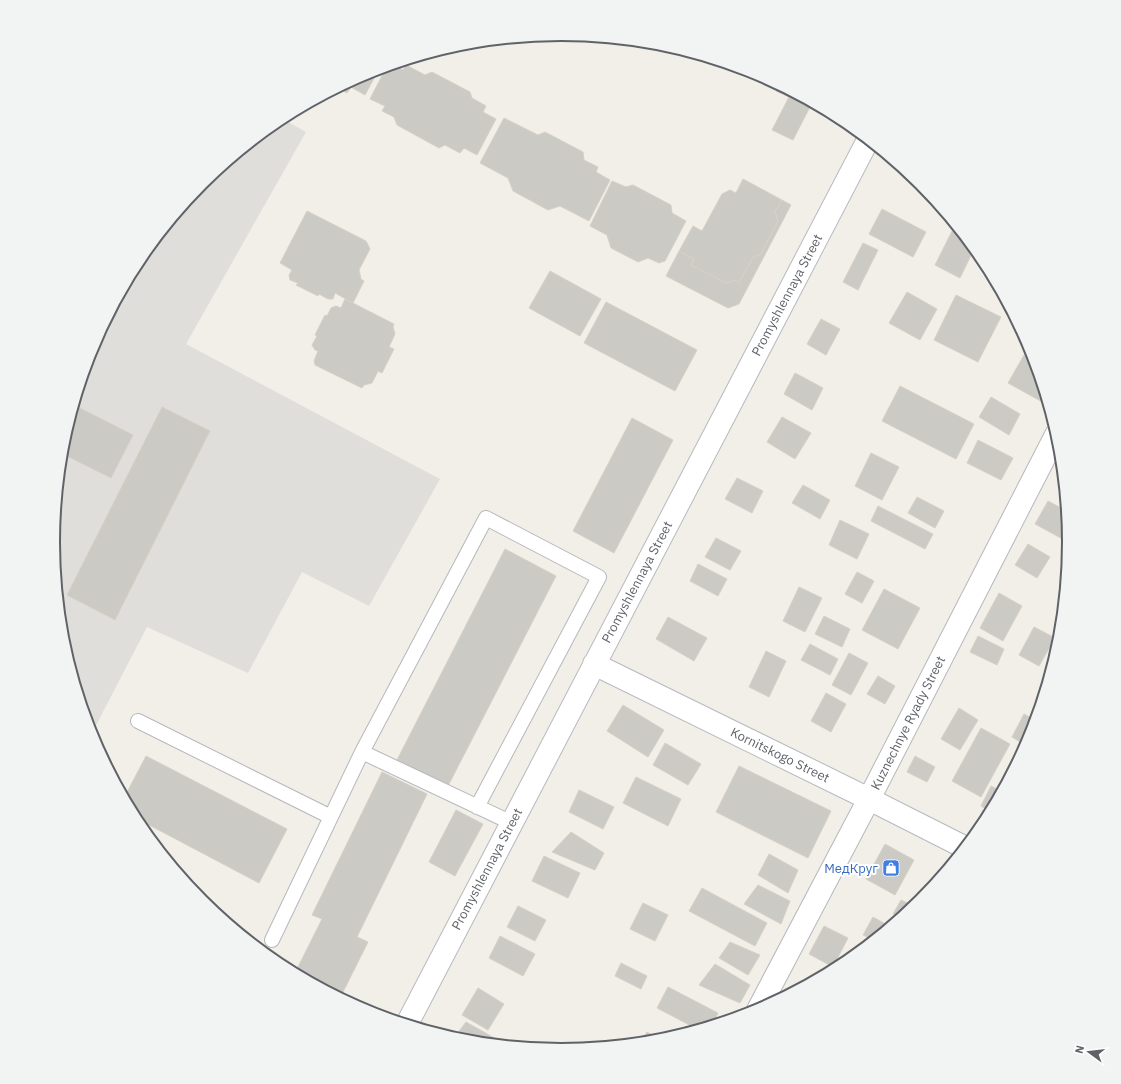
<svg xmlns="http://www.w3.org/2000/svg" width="1121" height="1084" font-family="'IBM Plex Sans',sans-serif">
	<rect width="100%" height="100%" fill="#f1efe8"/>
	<!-- industrial -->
	<path fill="#e0deda" d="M 281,118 L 306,132 L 186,344 L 440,479 L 369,606 L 302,572 L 248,673 L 147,627 L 91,735 L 62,641 L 53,542 L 62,443 L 91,347 L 138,260 L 201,183 Z"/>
	<!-- building -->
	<path fill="#cccac5" stroke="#d6d1c6" d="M 393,64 L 403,70 L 406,65 L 425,75 L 432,72 L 470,92 L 472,98 L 486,106 L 483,112 L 496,119 L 477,155 L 464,148 L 460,153 L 445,145 L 439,148 L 397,125 L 394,117 L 382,111 L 385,106 L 370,99 L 387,66 Z
		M 379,69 L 365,95 L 351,87 L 347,93 L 337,88 L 366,73 Z
		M 779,85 L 812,103 L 793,140 L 772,130 L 789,97 L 776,91 Z
		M 504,118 L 538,135 L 545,132 L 583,152 L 584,160 L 598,167 L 596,172 L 610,180 L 589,221 L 560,206 L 548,210 L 513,191 L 508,178 L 480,163 Z
		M 743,179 L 782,200 L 775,212 L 778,221 L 761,254 L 753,257 L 739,283 L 735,280 L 726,283 L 691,265 L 694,259 L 679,251 L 693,226 L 702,231 L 722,194 L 730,190 L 736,193 Z
		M 612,181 L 626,187 L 633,185 L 671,205 L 672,213 L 686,221 L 665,261 L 659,263 L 648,258 L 638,262 L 611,248 L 607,235 L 590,226 Z
		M 782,200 L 791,205 L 739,304 L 728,308 L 666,276 L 679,251 L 694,259 L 691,265 L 726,283 L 735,280 L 739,283 L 753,257 L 761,254 L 778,221 L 775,212 Z
		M 882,209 L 926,232 L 913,257 L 869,234 Z
		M 307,211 L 366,241 L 370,249 L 359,270 L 361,279 L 364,281 L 353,303 L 335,293 L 333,299 L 328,299 L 319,294 L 318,296 L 296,285 L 298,283 L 290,280 L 289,275 L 292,270 L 280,263 Z
		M 952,231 L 965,238 L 974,249 L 960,278 L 935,265 Z
		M 863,243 L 878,250 L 858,290 L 843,282 Z
		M 550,271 L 601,299 L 580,336 L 529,308 Z
		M 907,292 L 937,309 L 920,340 L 889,323 Z
		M 956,295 L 1001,317 L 978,362 L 934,340 Z
		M 345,299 L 394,324 L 393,327 L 395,334 L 389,347 L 394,349 L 382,373 L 378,371 L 372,383 L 364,385 L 362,388 L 315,365 L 314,361 L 318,351 L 315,350 L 312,345 L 317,336 L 315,335 L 325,315 L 327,316 L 331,308 L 336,306 L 341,308 Z
		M 606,302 L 697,350 L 675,391 L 584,343 Z
		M 821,319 L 840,329 L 826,355 L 807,344 Z
		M 1024,355 L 1034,361 L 1047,403 L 1046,404 L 1008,383 Z
		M 795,373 L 823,388 L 812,410 L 784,394 Z
		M 900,386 L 974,424 L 956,459 L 882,421 Z
		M 991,397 L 1020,414 L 1009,435 L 979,417 Z
		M 74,405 L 133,435 L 111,478 L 61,453 L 62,443 Z
		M 162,407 L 210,431 L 115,620 L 67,595 Z
		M 782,417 L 811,433 L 795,459 L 767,442 Z
		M 632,418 L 673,440 L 614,553 L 573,531 Z
		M 978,440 L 1013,458 L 1001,480 L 967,463 Z
		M 871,453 L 899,467 L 882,500 L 855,486 Z
		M 737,478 L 763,491 L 752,513 L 725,499 Z
		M 803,485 L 830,500 L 820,519 L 792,503 Z
		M 917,497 L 944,511 L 935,528 L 908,513 Z
		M 1048,501 L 1065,510 L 1068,542 L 1035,524 Z
		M 878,506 L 933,534 L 925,549 L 871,521 Z
		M 840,520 L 869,534 L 857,559 L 829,545 Z
		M 716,538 L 741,551 L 730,570 L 705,557 Z
		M 1028,544 L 1050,557 L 1037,578 L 1015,565 Z
		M 505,549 L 556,576 L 448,786 L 397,760 Z
		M 698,564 L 727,579 L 718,596 L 690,581 Z
		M 857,572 L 874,581 L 862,603 L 845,594 Z
		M 799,587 L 822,598 L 805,632 L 783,621 Z
		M 884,589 L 920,608 L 898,649 L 862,630 Z
		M 999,593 L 1022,606 L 1003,641 L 980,628 Z
		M 824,616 L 850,629 L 842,647 L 815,634 Z
		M 668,617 L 707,638 L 694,661 L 656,639 Z
		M 1034,627 L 1055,638 L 1039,666 L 1019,655 Z
		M 978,636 L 1004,649 L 997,665 L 970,652 Z
		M 810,644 L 838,659 L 830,675 L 801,660 Z
		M 766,651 L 786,661 L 769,697 L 749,687 Z
		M 849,653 L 868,663 L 851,695 L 832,685 Z
		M 878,676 L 895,686 L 885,704 L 867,694 Z
		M 826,693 L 846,704 L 831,732 L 811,721 Z
		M 623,705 L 664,730 L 648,757 L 607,731 Z
		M 959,708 L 978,720 L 960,750 L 941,739 Z
		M 1024,714 L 1035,720 L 1030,737 L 1025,745 L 1012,737 Z
		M 981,728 L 1010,744 L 981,797 L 952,781 Z
		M 665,743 L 701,764 L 688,785 L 653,765 Z
		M 146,756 L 287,829 L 259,883 L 134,817 L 124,798 Z
		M 915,756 L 935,767 L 927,782 L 907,772 Z
		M 739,766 L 831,811 L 808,858 L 716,812 Z
		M 382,772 L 427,794 L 357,937 L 368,942 L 340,998 L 295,973 L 322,919 L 312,915 Z
		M 636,777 L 681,799 L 668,826 L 623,803 Z
		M 991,786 L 1001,791 L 990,811 L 981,806 Z
		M 579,790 L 614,807 L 603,829 L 569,812 Z
		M 456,810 L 483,824 L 455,876 L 429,862 Z
		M 571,832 L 604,853 L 595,870 L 552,852 Z
		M 885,844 L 914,860 L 895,895 L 866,879 Z
		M 769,854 L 798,870 L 788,893 L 758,875 Z
		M 544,856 L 580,873 L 568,898 L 532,881 Z
		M 758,885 L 790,901 L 781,924 L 744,904 Z
		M 702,888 L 767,923 L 755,946 L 689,911 Z
		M 901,900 L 914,906 L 900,917 L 893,914 Z
		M 643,903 L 668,915 L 655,941 L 630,929 Z
		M 518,906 L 546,920 L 535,941 L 507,927 Z
		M 873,917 L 889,926 L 873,940 L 863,935 Z
		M 824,926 L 848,938 L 833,967 L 809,954 Z
		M 500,936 L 535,954 L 523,976 L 489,958 Z
		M 730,942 L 760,955 L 748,975 L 719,958 Z
		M 621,963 L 647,976 L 641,989 L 615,976 Z
		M 715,964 L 750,985 L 740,1003 L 699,985 Z
		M 668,987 L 718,1013 L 713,1024 L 697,1029 L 657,1008 Z
		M 478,988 L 504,1004 L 488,1030 L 462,1015 Z
		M 466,1022 L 505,1044 L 461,1040 L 454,1038 Z
		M 647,1032 L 661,1040 L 641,1042 Z"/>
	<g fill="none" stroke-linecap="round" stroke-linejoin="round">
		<defs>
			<path id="lane" d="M 138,721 L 331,817
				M 362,752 L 486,518 L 599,577 L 477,807
				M 272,940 L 362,752 L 512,823"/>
			<path id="street" d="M 758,1010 L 869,799 L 1056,435"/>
			<path id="secondary" d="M 594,664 L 869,799 L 964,847
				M 407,1024 L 868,140"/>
		</defs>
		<!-- lane casing -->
		<use href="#lane" stroke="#b5b8bc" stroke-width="16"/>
		<!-- street casing -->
		<use href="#street" stroke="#b5b8bc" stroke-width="24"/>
		<!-- secondary casing -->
		<use href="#secondary" stroke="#b6babf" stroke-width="24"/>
		<!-- lane -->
		<use href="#lane" stroke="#fff" stroke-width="14"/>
		<!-- street -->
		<use href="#street" stroke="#fff" stroke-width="22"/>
		<!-- secondary -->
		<use href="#secondary" stroke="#fff" stroke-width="22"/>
	</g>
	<!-- icons -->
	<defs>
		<symbol id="shop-square" viewBox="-11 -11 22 22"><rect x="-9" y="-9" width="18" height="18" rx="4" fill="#3f7fe0" stroke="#fff"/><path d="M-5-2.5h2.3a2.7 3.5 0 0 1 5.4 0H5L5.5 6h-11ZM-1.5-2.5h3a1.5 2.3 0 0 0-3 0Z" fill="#fff"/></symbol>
	</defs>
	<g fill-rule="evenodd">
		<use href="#shop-square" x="881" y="858" width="20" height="20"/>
	</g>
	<g text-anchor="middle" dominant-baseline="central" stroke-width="4" stroke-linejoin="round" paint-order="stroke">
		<!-- street labels -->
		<g font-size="13" fill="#5f6368" stroke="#fff">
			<text transform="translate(787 295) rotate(-62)">Promyshlennaya Street</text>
			<text transform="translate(637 582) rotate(-62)">Promyshlennaya Street</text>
			<text transform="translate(908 723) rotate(-63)">Kuznechnye Ryady Street</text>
			<text transform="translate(780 755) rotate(26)">Kornitskogo Street</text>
			<text transform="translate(487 869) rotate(-62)">Promyshlennaya Street</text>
		</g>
		<!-- shop labels -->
		<g font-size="13" fill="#366cbe" stroke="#fff" text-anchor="end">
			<text x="878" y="868">МедКруг</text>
		</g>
	</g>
	<!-- crop -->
	<path d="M0 0H1121V1084H0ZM60 542a501 501 0 1 1 1002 0a501 501 0 1 1-1002 0Z" fill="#f2f3f3" fill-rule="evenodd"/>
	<path fill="none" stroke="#5f6368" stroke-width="2" d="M60 542a501 501 0 1 1 1002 0a501 501 0 1 1-1002 0Z"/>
	<!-- north arrow -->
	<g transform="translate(1089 1052) rotate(285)" stroke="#ffffff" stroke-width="3" paint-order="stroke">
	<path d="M0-3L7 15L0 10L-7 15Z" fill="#5f6368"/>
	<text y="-6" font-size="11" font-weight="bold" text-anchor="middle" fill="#5f6368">N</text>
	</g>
</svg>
